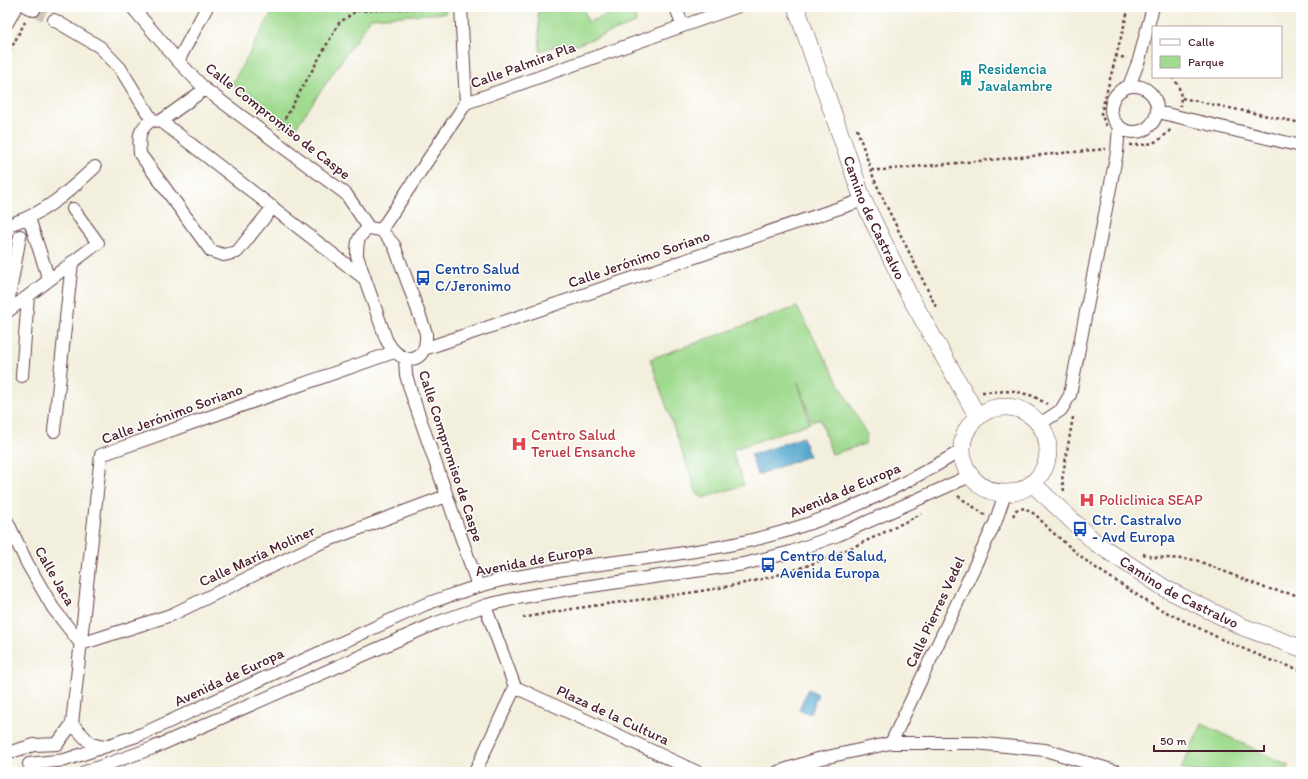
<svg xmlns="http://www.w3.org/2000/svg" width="1308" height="779" font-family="Itim,sans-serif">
	<rect width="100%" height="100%" fill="#fff"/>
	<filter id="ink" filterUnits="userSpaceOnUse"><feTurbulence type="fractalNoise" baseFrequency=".025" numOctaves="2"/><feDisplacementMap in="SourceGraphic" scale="8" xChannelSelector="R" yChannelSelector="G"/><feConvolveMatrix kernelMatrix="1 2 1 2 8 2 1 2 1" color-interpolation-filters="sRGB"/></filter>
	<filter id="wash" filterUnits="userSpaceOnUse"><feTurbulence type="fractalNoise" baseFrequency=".012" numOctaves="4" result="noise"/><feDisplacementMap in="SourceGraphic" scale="16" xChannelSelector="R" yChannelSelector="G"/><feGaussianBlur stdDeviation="0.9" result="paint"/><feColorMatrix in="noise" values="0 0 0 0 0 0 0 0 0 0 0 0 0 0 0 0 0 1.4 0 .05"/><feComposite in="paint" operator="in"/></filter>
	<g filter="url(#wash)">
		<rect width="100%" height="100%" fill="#f3efdd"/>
		<!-- green -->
		<path fill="#9fda8e" stroke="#747c5c" d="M 275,7 L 446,7 L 445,13 L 371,18 L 294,130 L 232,84 Z
			M 553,7 L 583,7 L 588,22 L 630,7 L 638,7 L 640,13 L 635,15 L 636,23 L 565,49 L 562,44 L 540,51 L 538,12 Z
			M 797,307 L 867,435 L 865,444 L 832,454 L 820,419 L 812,422 L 798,382 L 810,423 L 732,450 L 744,485 L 703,498 L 697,494 L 650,359 Z
			M 1202,724 L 1289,766 L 1286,772 L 1190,772 L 1181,768 Z"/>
		<!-- water -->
		<path fill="#51a5cd" stroke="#4e627c" d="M 803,437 L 809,456 L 757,475 L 751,455 Z
			M 808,689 L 818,694 L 810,714 L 799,709 Z"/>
	</g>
	<g filter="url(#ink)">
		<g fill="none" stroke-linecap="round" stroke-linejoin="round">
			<!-- street-tunnel -->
			<path stroke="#d1c5b9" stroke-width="12" stroke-dasharray="12 6" stroke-linecap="butt" d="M 34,10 L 54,20"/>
			<defs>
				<path id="street" d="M 27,7 L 34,10
					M 132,7 L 178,61 L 205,89 L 346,194 L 369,228
					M 461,7 L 466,103
					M 676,7 L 682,25
					M 54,20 L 100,47 L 120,68 L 152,120
					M 7,23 L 16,7
					M 178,61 L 207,7
					M1111 109a23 23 0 1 1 46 0a23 23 0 1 1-46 0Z
					M 1129,86 L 1139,60 L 1153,7
					M 1158,112 L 1301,146
					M 161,121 L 205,89
					M 273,207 L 237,252 L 224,255 L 211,251 L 140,154 C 139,138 137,130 152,120 L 161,121 L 365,279
					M 29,218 L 49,280
					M 14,223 C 47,212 70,190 95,167
					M 369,228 L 381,230 L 394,245 L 426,333 C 428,367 399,366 386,339 L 357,256 C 357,242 357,237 369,228 Z
					M 381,230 L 466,103 L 736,7
					M 7,309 L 20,236
					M 7,312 L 98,243 L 73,209
					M 424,349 L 863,200
					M 405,359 L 406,375 L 411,392 L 478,586
					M 22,376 L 28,296
					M 1040,424 L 1061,410 L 1070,395 L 1117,152 L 1119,126
					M 54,431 L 72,262
					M 7,521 L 27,563 L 53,608 L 81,644 L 171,615 L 318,544 L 446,496
					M 485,606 L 515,687 L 697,772
					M 72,724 L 91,744 L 104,747
					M 891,743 L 995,523 L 1005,494
					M 14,751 L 34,745 L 57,744 L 72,724 L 101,455 L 394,352
					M 29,764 L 65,760 L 142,734 L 426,604 C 453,595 479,584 507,579 C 582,563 659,560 734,544 C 814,528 892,493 962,450
					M 85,772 L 153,748 L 436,623 L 487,605 L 517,598 L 570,589 L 744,564 L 791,552 L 838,535 L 970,476
					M 475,772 L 515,687
					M 778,772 L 818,759 L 891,743 L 975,743 L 1045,750 L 1118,772"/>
				<g id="secondary">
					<path id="s1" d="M 796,7 L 863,200 L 909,295 L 978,417"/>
					<circle cx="1005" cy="450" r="43"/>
					<path id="s2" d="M 1033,484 L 1096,543 L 1166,589 L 1243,627 L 1301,648"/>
				</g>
			</defs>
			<!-- street casing -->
			<use href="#street" stroke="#633e46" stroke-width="14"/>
			<!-- secondary casing -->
			<use href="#secondary" stroke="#633e46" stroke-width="18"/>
			<!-- path -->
			<path stroke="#633e46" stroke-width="2.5" stroke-dasharray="3 3" stroke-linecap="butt" d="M 7,56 L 25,22
				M 1115,56 L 1127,58
				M 1172,77 C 1180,85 1182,95 1180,106
				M 1182,98 L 1301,123
				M 1106,126 L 1101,113 L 1129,7
				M 279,129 L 339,23 L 356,11 L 449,7
				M 857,129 L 874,179 L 886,205 L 937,309
				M 1130,145 C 1151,145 1157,144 1171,129
				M 871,170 L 882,170 L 1106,149
				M 982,392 L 1014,391 L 1033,396 L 1047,404
				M 1064,491 L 1062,480 L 1073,417
				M 958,496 L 985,515
				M 1013,516 L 1016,510 L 1025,508 L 1036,515 L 1051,531 L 1090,564 L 1154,606 L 1223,640 L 1270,660 L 1301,670
				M 1143,554 L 1153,557 L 1196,560 L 1265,588 L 1301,596
				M 523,618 C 606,600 691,598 774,576 C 826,562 873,538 921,514"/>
			<!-- street -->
			<use href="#street" stroke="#fff" stroke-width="12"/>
			<!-- secondary -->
			<use href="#secondary" stroke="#fff" stroke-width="17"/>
		</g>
	</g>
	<!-- icons -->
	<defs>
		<symbol id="building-bare" viewBox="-9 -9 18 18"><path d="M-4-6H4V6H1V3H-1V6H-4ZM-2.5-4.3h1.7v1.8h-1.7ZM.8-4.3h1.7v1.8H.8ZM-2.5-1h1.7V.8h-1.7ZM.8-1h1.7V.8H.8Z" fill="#0f9aa8" stroke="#fff" stroke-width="2.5" paint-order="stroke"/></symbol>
		<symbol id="bus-bare" viewBox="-9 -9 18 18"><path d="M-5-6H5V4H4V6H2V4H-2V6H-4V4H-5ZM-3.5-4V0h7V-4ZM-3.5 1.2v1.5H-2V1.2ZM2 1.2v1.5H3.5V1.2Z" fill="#1a4fb4" stroke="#fff" stroke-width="2.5" paint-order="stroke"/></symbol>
		<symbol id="hospital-bare" viewBox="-9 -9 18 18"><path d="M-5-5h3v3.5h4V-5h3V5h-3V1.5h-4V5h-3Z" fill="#e0444e" stroke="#fff" stroke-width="2.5" paint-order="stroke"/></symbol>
	</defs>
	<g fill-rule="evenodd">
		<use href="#building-bare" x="955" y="67" width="22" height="22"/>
		<use href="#bus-bare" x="412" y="267" width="22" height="22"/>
		<use href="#hospital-bare" x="508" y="433" width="22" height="22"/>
		<use href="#hospital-bare" x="1076" y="489" width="22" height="22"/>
		<use href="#bus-bare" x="1069" y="518" width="22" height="22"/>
		<use href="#bus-bare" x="757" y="554" width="22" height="22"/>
	</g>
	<g text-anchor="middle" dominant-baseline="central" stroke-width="3" stroke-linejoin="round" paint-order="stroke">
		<!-- street labels -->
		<g font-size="15" fill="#4a1f2b" stroke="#fff">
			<text transform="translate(523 65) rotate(-20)">Calle Palmira Pla</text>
			<text transform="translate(278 121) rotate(38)">Calle Compromiso de Caspe</text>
			<text stroke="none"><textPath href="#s1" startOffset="225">Camino de Castralvo</textPath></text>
			<text transform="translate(639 259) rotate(-19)">Calle Jerónimo Soriano</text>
			<text transform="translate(172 414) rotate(-20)">Calle Jerónimo Soriano</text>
			<text transform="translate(451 456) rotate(72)">Calle Compromiso de Caspe</text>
			<text transform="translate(845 490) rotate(-23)">Avenida de Europa</text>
			<text transform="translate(257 556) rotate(-25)">Calle María Moliner</text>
			<text transform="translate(534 560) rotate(-11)">Avenida de Europa</text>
			<text transform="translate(55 576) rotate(60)">Calle Jaca</text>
			<text stroke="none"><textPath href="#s2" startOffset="183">Camino de Castralvo</textPath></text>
			<text transform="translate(935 612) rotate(-65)">Calle Pierres Vedel</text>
			<text transform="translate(229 677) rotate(-25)">Avenida de Europa</text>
			<text transform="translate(613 715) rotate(25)">Plaza de la Cultura</text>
		</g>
		<!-- culture labels -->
		<g font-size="15" fill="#0d838f" stroke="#fff" text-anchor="start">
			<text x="978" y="69">Residencia<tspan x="978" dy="17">Javalambre</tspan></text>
		</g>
		<!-- transit labels -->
		<g font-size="15" fill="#164399" stroke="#fff" text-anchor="start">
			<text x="435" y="269">Centro Salud<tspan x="435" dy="17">C/Jeronimo</tspan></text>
			<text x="1092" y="520">Ctr. Castralvo<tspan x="1092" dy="17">- Avd Europa</tspan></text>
			<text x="780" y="556">Centro de Salud,<tspan x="780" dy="17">Avenida Europa</tspan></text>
		</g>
		<!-- health labels -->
		<g font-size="15" fill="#be3a42" stroke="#fff" text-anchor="start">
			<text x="531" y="435">Centro Salud<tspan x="531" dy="17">Teruel Ensanche</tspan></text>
			<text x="1099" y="500">Policlinica SEAP</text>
		</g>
	</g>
	<!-- margin -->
	<rect width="1308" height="779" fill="none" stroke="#fff" stroke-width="24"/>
	<!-- legend -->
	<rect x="1152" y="26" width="130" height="52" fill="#ffffff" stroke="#b7a5aa"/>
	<rect x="1160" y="39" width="20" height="6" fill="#ffffff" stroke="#b7a5aa"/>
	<text x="1188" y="46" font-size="12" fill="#4a1f2b">Calle</text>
	<rect x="1160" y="56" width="20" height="12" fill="#9fda8e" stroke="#b7a5aa"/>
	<text x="1188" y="66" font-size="12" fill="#4a1f2b">Parque</text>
	<!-- scale -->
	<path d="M1154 745v6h110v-6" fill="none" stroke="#4a1f2b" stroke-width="2"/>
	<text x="1160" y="745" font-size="12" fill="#4a1f2b" stroke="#ffffff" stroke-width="3" paint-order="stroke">50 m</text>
</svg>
